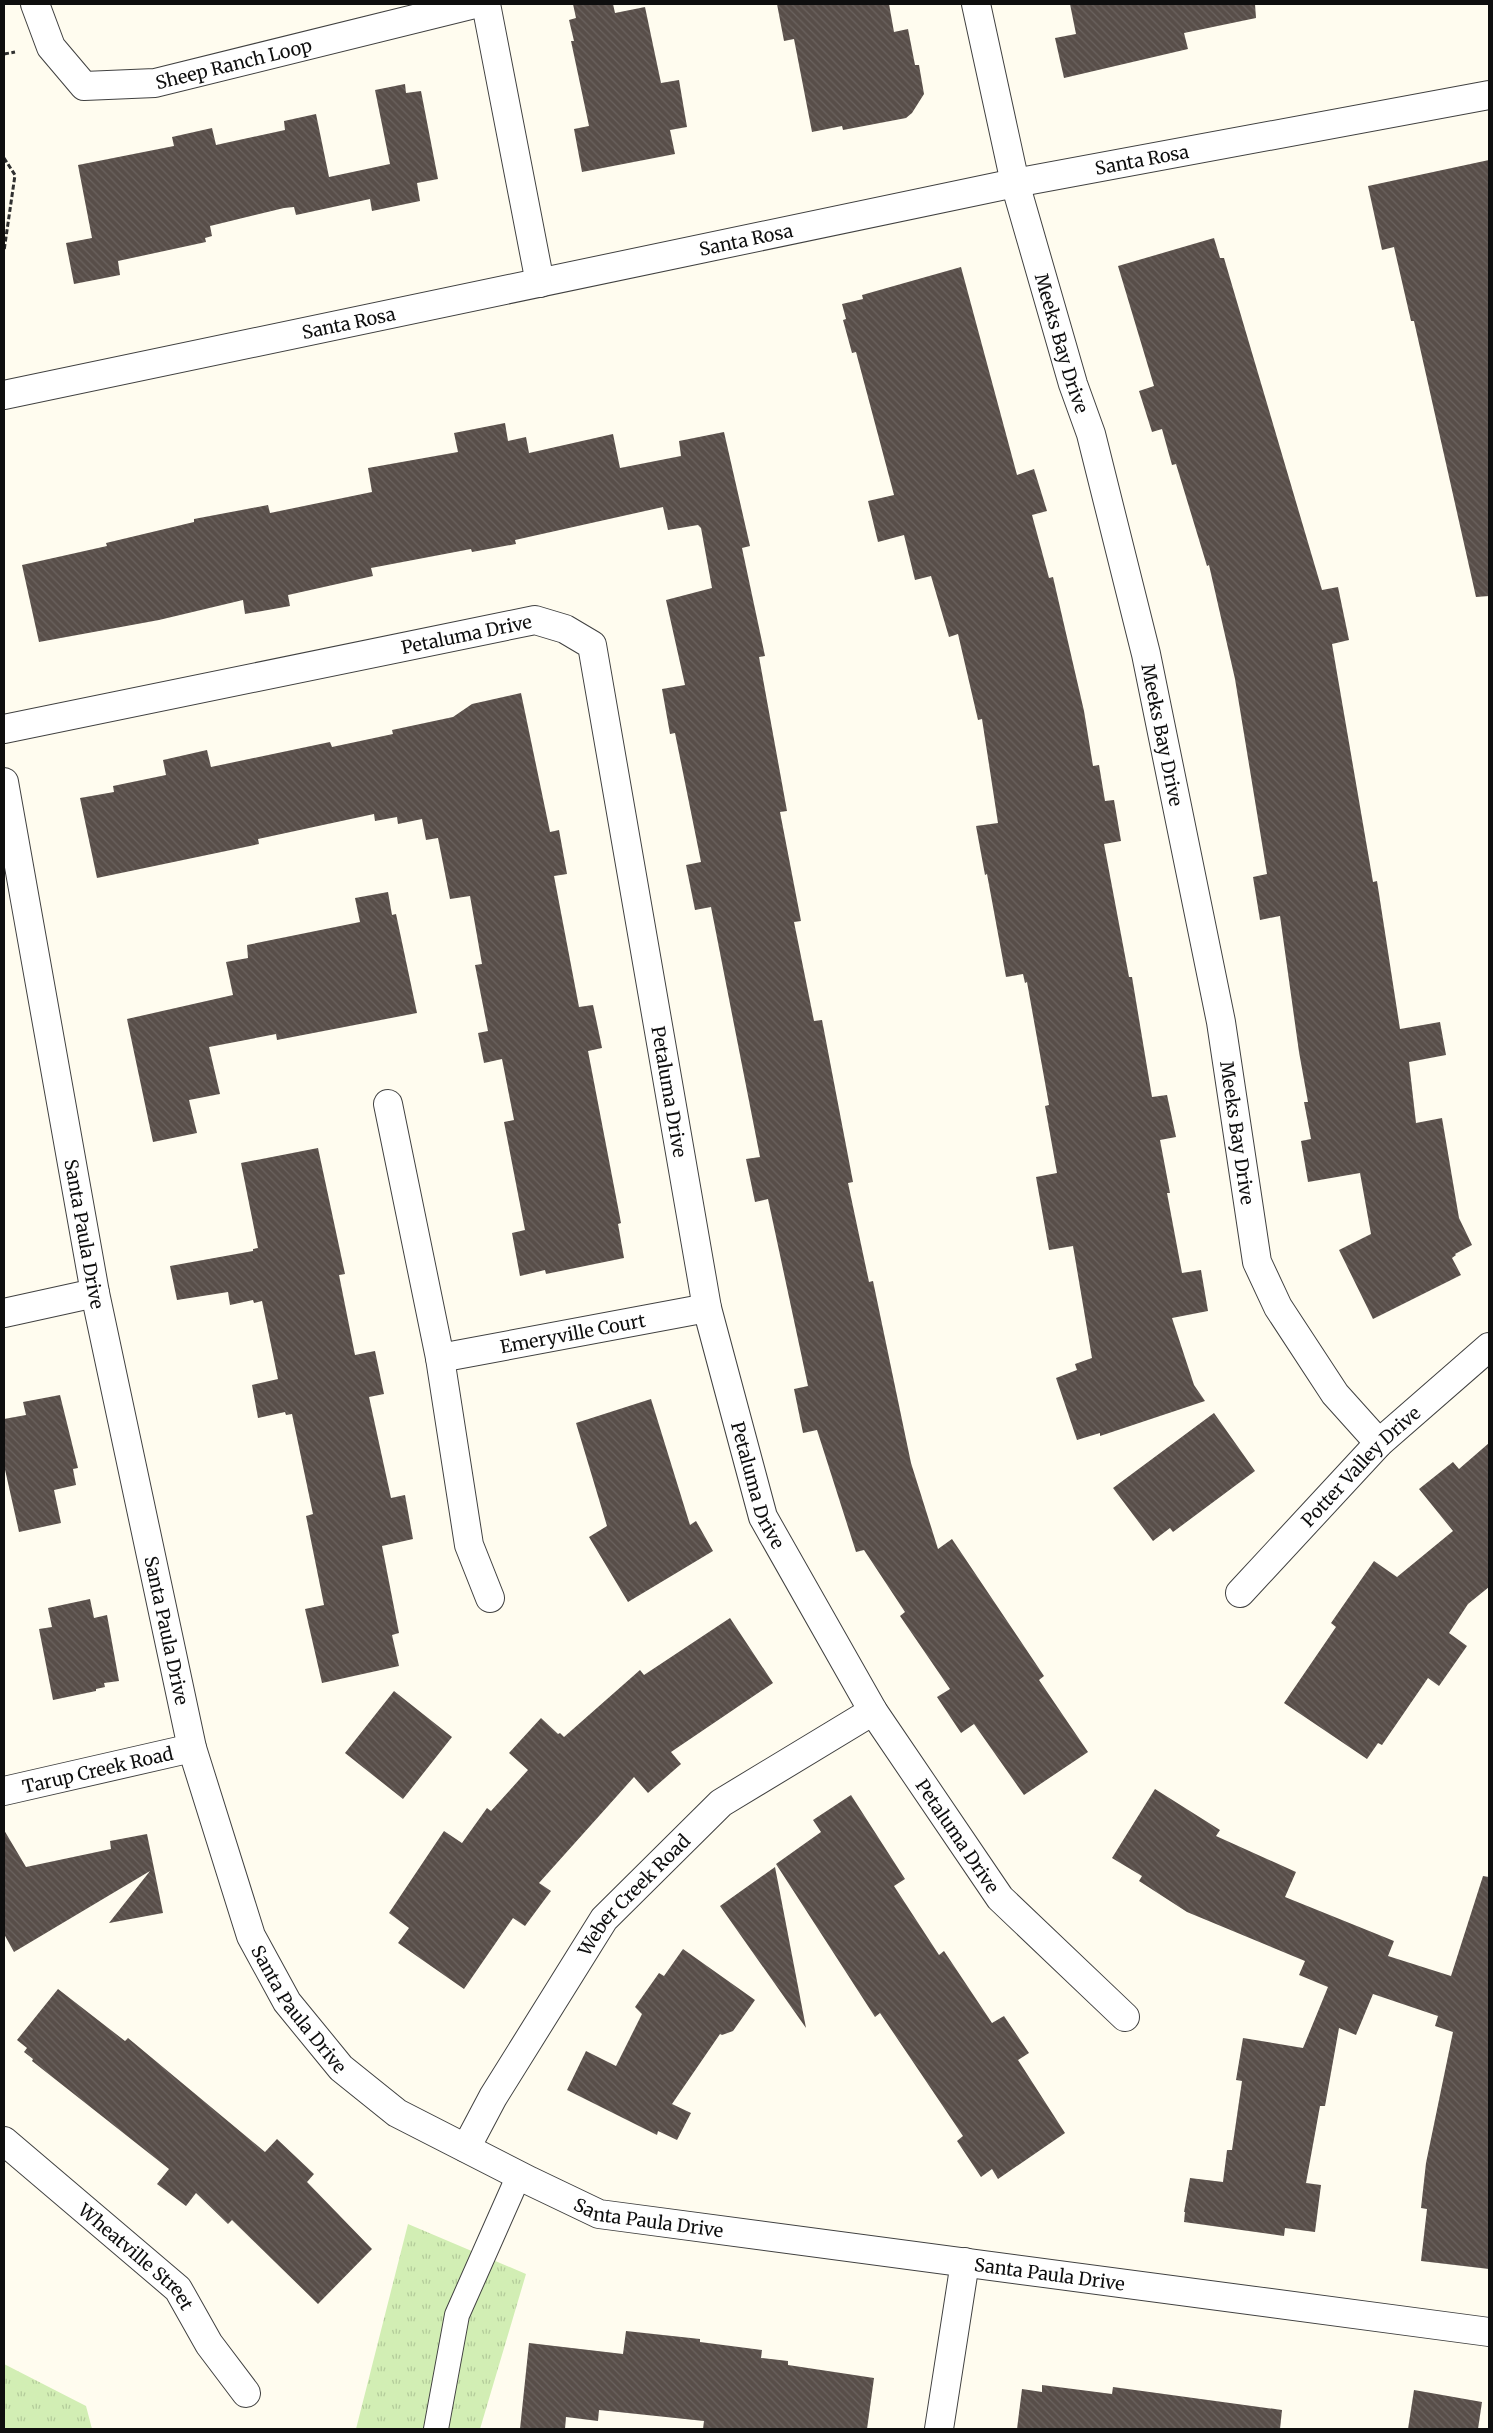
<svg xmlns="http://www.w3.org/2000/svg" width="1493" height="2433" font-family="Merriweather,serif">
	<defs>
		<pattern id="grass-tufts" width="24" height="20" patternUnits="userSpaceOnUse" patternTransform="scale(1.25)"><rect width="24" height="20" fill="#d2eeb4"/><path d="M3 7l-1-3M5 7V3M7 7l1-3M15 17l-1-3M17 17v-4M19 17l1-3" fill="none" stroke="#b3cb9a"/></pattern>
		<pattern id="building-back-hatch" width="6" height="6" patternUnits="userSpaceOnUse" patternTransform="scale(1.25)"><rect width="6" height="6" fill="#584e49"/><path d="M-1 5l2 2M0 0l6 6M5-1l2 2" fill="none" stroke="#6b635f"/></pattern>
	</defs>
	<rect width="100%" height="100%" fill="#fffcef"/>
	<!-- grass -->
	<path fill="url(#grass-tufts)" d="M 408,2224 L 526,2274 L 480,2429 L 356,2429 Z
		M 4,2364 L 86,2406 L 92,2429 L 4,2429 Z"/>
	<!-- building -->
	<path fill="url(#building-back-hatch)" d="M 573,4 L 613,4 L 615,13 L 645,7 L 661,83 L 679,80 L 687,127 L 670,130 L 675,154 L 582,172 L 574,129 L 589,126 L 571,41 L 574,41 L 569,20 L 576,18 Z
		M 777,4 L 889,4 L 894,32 L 908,29 L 915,65 L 919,65 L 924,94 L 912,113 L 906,118 L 843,130 L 842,126 L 812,132 L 794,39 L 784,41 Z
		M 1070,4 L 1255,4 L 1256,18 L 1184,33 L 1188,49 L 1064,78 L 1055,38 L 1076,34 Z
		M 405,84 L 406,93 L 421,91 L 438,179 L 417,183 L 420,201 L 372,211 L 370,199 L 296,215 L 294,207 L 284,208 L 210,226 L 212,236 L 205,238 L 206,242 L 118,261 L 120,275 L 74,284 L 66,243 L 92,238 L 78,165 L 174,146 L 172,137 L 212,128 L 216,145 L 285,130 L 284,121 L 316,114 L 329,177 L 390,164 L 375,90 Z
		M 1489,160 L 1489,596 L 1476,597 L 1414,321 L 1411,321 L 1394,247 L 1382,250 L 1368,186 Z
		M 1214,238 L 1220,258 L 1224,258 L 1322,590 L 1338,587 L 1349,640 L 1332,644 L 1373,882 L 1377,881 L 1400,1029 L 1440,1022 L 1446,1055 L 1409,1062 L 1416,1123 L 1442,1118 L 1459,1218 L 1472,1245 L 1455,1254 L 1456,1255 L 1452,1258 L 1461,1275 L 1373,1319 L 1339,1250 L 1371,1234 L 1360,1173 L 1308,1182 L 1301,1141 L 1311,1139 L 1304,1102 L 1308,1102 L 1299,1052 L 1280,916 L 1260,920 L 1253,877 L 1267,874 L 1235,679 L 1209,565 L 1207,566 L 1176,464 L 1172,465 L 1162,429 L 1152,432 L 1139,391 L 1154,386 L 1118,266 Z
		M 961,267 L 1017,475 L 1034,469 L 1047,511 L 1032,515 L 1049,578 L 1053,577 L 1084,711 L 1093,766 L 1099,765 L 1105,801 L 1114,800 L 1121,841 L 1104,844 L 1129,977 L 1132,977 L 1152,1097 L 1167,1095 L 1176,1137 L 1160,1140 L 1170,1193 L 1167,1193 L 1182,1273 L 1201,1270 L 1208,1311 L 1172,1318 L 1194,1385 L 1205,1401 L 1100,1436 L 1100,1433 L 1077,1440 L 1056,1378 L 1077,1370 L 1075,1364 L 1092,1358 L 1073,1246 L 1049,1250 L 1036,1177 L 1057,1173 L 1045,1106 L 1049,1105 L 1027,982 L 1025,983 L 1023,974 L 1006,977 L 987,874 L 985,875 L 976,826 L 998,823 L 982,719 L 978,720 L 958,634 L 949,637 L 931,576 L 915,580 L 904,535 L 878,542 L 868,501 L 894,495 L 856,352 L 852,353 L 843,320 L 846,319 L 842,304 L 863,299 L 862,295 Z
		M 505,423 L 508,441 L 526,437 L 529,453 L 613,434 L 620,468 L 681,456 L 679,441 L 724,432 L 750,546 L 742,548 L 765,656 L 759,657 L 787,811 L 780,812 L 801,921 L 794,922 L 814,1021 L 822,1020 L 853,1182 L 848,1183 L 869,1282 L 873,1281 L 911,1463 L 938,1549 L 952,1539 L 1044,1676 L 1039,1680 L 1088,1752 L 1024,1795 L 974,1724 L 961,1733 L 937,1697 L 950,1689 L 900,1616 L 905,1612 L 864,1550 L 856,1552 L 817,1430 L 803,1433 L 794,1389 L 808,1386 L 768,1199 L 755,1202 L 746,1159 L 760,1157 L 711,907 L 695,910 L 686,865 L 701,862 L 675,733 L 670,734 L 662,689 L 685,685 L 666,600 L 712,588 L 701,528 L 698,525 L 668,530 L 663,507 L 515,540 L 516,544 L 472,552 L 471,549 L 371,568 L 373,576 L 288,595 L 290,606 L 245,614 L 243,600 L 159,620 L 39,642 L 22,565 L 107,546 L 106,543 L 194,522 L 194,519 L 268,505 L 270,513 L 372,492 L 368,468 L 458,452 L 454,433 Z
		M 521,693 L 550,832 L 559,830 L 567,874 L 554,876 L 579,1007 L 593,1005 L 600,1038 L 602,1048 L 588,1051 L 621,1223 L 618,1224 L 624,1258 L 546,1274 L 545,1270 L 520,1276 L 512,1233 L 525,1230 L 504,1122 L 514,1120 L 502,1059 L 484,1063 L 478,1033 L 488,1031 L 475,965 L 482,964 L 470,896 L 450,899 L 438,838 L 426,840 L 422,819 L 398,824 L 397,817 L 375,821 L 374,814 L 258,839 L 259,844 L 97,878 L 80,798 L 114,792 L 113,786 L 166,775 L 163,760 L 207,750 L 211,767 L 330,742 L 332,747 L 393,734 L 392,730 L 453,717 L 472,704 Z
		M 388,892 L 392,915 L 396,914 L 417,1013 L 277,1040 L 276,1034 L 209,1047 L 220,1094 L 189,1100 L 197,1133 L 153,1142 L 127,1019 L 233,995 L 226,962 L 248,958 L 247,945 L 360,922 L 355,898 Z
		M 318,1148 L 345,1274 L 339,1275 L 355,1355 L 375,1351 L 384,1394 L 369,1397 L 391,1498 L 405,1495 L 413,1539 L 382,1546 L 399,1633 L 392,1635 L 399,1666 L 322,1683 L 305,1609 L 324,1605 L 306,1516 L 313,1514 L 292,1414 L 286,1415 L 285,1412 L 258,1418 L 252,1385 L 278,1379 L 262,1301 L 254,1303 L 253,1300 L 230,1305 L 228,1292 L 177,1300 L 170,1266 L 253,1251 L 253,1249 L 258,1248 L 241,1163 Z
		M 60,1395 L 78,1468 L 73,1469 L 76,1485 L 54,1490 L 61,1523 L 19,1532 L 4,1465 L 4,1419 L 26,1415 L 23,1402 Z
		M 651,1399 L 690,1525 L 696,1521 L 713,1551 L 628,1602 L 589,1537 L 607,1526 L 576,1423 Z
		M 1214,1413 L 1255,1471 L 1173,1532 L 1170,1528 L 1153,1541 L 1113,1488 Z
		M 1489,1443 L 1489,1587 L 1468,1604 L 1449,1633 L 1467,1646 L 1439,1686 L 1428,1678 L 1382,1745 L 1378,1743 L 1367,1759 L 1284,1703 L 1336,1627 L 1331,1623 L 1374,1561 L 1397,1577 L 1453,1531 L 1419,1489 L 1453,1462 L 1459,1469 Z
		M 90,1599 L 94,1618 L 107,1615 L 119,1681 L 104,1683 L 105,1687 L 96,1689 L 96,1691 L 53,1700 L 39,1629 L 52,1627 L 48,1608 Z
		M 730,1618 L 773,1683 L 671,1752 L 681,1764 L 648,1793 L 634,1777 L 539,1883 L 551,1891 L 525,1926 L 513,1918 L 464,1989 L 398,1943 L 409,1928 L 389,1913 L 444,1831 L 462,1843 L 487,1808 L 491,1811 L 528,1770 L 509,1753 L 541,1718 L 558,1734 L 560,1733 L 564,1737 L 640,1670 L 644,1675 Z
		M 394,1691 L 452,1737 L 403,1799 L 345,1753 Z
		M 1155,1789 L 1220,1830 L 1216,1836 L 1296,1872 L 1285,1897 L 1394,1941 L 1388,1956 L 1451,1976 L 1483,1876 L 1489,1877 L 1489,2269 L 1421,2261 L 1427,2209 L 1421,2208 L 1426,2163 L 1453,2032 L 1435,2026 L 1438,2016 L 1373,1994 L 1356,2035 L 1339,2028 L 1325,2106 L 1320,2106 L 1306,2183 L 1321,2185 L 1315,2232 L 1285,2228 L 1284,2236 L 1184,2222 L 1185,2212 L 1184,2212 L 1190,2178 L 1223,2182 L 1227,2150 L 1232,2150 L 1242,2081 L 1236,2080 L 1243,2038 L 1303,2048 L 1328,1987 L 1299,1975 L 1305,1961 L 1187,1912 L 1139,1881 L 1142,1876 L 1112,1858 Z
		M 851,1795 L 905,1879 L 894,1886 L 939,1955 L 944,1951 L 992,2023 L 1004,2016 L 1029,2053 L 1018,2060 L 1065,2133 L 998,2179 L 992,2169 L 981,2177 L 957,2141 L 963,2136 L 880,2013 L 875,2017 L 776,1864 L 821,1832 L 813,1820 Z
		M 4,1830 L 26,1867 L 111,1849 L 110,1841 L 147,1834 L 163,1913 L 109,1923 L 150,1871 L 14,1952 L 4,1934 Z
		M 775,1867 L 806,2028 L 720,1906 Z
		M 683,1949 L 755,2000 L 733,2031 L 722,2035 L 720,2034 L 672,2104 L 691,2113 L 677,2140 L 658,2131 L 657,2135 L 567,2090 L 586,2051 L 616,2066 L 642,2014 L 635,2007 L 659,1973 L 664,1976 Z
		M 58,1989 L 125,2041 L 128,2038 L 265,2152 L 277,2139 L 314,2174 L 307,2182 L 372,2249 L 318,2304 L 232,2220 L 228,2224 L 196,2193 L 186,2206 L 157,2184 L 169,2169 L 32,2061 L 33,2059 L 24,2052 L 27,2048 L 17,2040 Z
		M 626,2331 L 700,2339 L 700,2342 L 762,2350 L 761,2358 L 788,2361 L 788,2365 L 874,2378 L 867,2429 L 703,2429 L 704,2421 L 599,2410 L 598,2421 L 566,2417 L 565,2429 L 520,2429 L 529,2343 L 623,2354 Z
		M 1042,2385 L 1112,2394 L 1113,2387 L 1282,2410 L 1280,2429 L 1017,2429 L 1022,2389 L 1042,2392 Z
		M 1414,2390 L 1482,2402 L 1478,2429 L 1408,2429 Z"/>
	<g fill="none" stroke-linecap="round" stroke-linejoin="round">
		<defs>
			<path id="service" d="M 436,2429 L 457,2315 L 519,2175"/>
			<g id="minor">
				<path id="s1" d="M 35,4 L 51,47 L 84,86 L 155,83 L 475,4"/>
				<path d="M 486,4 L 540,283"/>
				<path id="s2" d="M 976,4 L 1015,183 L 1073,384 L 1091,434 L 1146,654 L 1221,1022 L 1257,1262 L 1278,1307 L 1335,1394 L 1379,1443"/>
				<path id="s3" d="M 4,729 L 535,620 L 565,629 L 592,645 L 707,1308 L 763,1517 L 873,1711 L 1000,1898 L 1125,2017"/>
				<path d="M 388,1104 L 440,1358 L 469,1545 L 490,1598"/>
				<path d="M 4,1313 L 95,1293"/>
				<path id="s4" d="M 440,1358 L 707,1308"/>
				<path id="s5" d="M 1240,1593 L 1379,1443 L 1489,1347"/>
				<path id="s6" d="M 4,1791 L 192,1748"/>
				<path id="s7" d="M 4,2141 L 178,2289 L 209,2344 L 246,2393"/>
				<path id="s8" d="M 466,2148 L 493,2097 L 604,1919 L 721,1803 L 873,1711"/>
				<path d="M 939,2429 L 965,2262"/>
			</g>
			<g id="tertiary">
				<path id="s9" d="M 4,395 L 1015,183 L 1489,95"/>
				<path id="s10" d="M 4,782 L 95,1293 L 192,1748 L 251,1936 L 287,2002 L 341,2068 L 397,2113 L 530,2181 L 599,2214 L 1489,2332"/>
			</g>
		</defs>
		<!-- service casing -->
		<use href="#service" stroke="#414141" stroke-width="26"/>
		<!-- minor casing -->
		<use href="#minor" stroke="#414141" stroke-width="30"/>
		<!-- tertiary casing -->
		<use href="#tertiary" stroke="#414141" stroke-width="30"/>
		<!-- path -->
		<path stroke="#303030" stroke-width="3" stroke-dasharray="5 2.5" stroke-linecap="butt" d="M 4,54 L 15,52
			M 4,158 L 15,175 L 4,251"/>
		<!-- service -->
		<use href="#service" stroke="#fff" stroke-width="24"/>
		<!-- minor -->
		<use href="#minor" stroke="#fff" stroke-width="28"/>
		<!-- tertiary -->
		<use href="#tertiary" stroke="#fff" stroke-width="28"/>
	</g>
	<g text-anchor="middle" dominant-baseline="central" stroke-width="5" stroke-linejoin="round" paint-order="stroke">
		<!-- street labels -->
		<g font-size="18" fill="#0e0e0e" stroke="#fff">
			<text stroke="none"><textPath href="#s1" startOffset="249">Sheep Ranch Loop</textPath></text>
			<text stroke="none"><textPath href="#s9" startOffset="1162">Santa Rosa</textPath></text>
			<text stroke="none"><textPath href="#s9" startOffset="758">Santa Rosa</textPath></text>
			<text stroke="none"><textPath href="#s9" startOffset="352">Santa Rosa</textPath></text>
			<text stroke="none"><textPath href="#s2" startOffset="350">Meeks Bay Drive</textPath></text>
			<text stroke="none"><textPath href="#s3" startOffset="472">Petaluma Drive</textPath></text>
			<text stroke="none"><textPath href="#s2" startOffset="755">Meeks Bay Drive</textPath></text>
			<text stroke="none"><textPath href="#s3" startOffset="1058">Petaluma Drive</textPath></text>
			<text stroke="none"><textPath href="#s2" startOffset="1160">Meeks Bay Drive</textPath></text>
			<text stroke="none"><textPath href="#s10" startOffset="459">Santa Paula Drive</textPath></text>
			<text stroke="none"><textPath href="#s4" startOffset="135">Emeryville Court</textPath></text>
			<text stroke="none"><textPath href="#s5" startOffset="175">Potter Valley Drive</textPath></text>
			<text stroke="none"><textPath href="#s3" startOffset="1462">Petaluma Drive</textPath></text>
			<text stroke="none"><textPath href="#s10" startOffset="864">Santa Paula Drive</textPath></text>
			<text stroke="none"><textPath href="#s6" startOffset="96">Tarup Creek Road</textPath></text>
			<text stroke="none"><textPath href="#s3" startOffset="1868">Petaluma Drive</textPath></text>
			<text stroke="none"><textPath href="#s8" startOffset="305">Weber Creek Road</textPath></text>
			<text stroke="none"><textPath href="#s10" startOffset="1269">Santa Paula Drive</textPath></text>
			<text stroke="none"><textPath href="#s10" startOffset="1689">Santa Paula Drive</textPath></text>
			<text stroke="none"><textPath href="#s7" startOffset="176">Wheatville Street</textPath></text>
			<text stroke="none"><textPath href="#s10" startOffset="2094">Santa Paula Drive</textPath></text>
		</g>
	</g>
	<!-- border -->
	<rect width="1493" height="2433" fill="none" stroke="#0e0e0e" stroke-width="10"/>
</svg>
